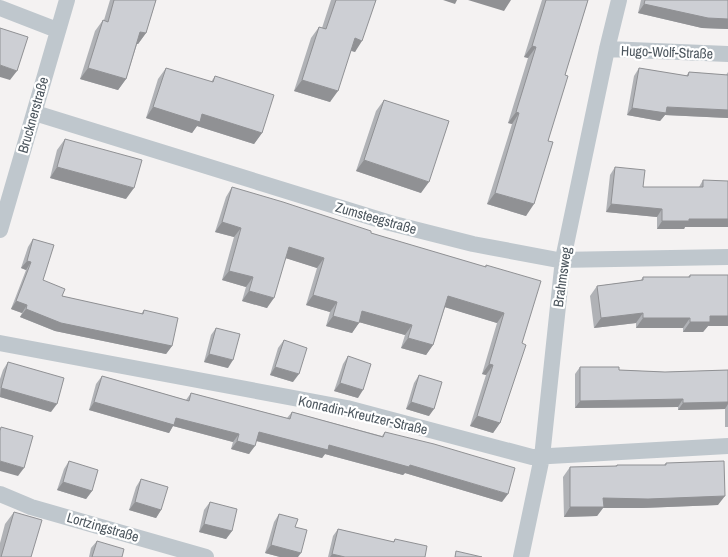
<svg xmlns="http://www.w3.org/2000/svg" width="728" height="557" font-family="'Archivo Narrow',sans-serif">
	<rect width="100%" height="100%" fill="#f4f2f2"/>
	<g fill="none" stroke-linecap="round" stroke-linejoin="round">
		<!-- street -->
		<path stroke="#bfc7cd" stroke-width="16" d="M 0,8 L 57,30
			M 607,49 L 728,54
			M 35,113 L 390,223 L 473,244 L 558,260 L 728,257
			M 0,230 L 67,0
			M 0,343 L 347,408 L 532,457 L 728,446
			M 0,494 L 31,507 L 206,557
			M 521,557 L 542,457 L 563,259 L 607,49 L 619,0"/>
	</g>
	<!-- wall -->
	<path fill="#b0b2b6" d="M 110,0 L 156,0 L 146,33 L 138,44 L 137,44 L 126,79 L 118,90 L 80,79 L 95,31 L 103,20 L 104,20 Z
		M 331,0 L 376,0 L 355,52 L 351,51 L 330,102 L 294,91 L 311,38 L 319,27 L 322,28 Z
		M 542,0 L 588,0 L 565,75 L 548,141 L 526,216 L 487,204 L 512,124 L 508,123 L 528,58 L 524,57 Z
		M 641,0 L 728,0 L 728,29 L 702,28 L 638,13 Z
		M 166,68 L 211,82 L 215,76 L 262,133 L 254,144 L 197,126 L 192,133 L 146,118 L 158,79 Z
		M 639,68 L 686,76 L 689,72 L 726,75 L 728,72 L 728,118 L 665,115 L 660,121 L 627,115 L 634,76 Z
		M 384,100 L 421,193 L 356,171 L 376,111 Z
		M 65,139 L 126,199 L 50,178 L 57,150 Z
		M 615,167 L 643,187 L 699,187 L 703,180 L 728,227 L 685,227 L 684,229 L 657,229 L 657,217 L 606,212 L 610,175 Z
		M 232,187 L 371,233 L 485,267 L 486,265 L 522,343 L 500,423 L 493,433 L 470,426 L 486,375 L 482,374 L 497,323 L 445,307 L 433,345 L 426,355 L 401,348 L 405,335 L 359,322 L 352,333 L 326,326 L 330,312 L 306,305 L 317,268 L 286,258 L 267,308 L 242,301 L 246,287 L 222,280 L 234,237 L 215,232 L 226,197 Z
		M 33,239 L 43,280 L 62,296 L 141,314 L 144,310 L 172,346 L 166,354 L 55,331 L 20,317 L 22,313 L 11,309 L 26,270 L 21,268 L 28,247 Z
		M 690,275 L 728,326 L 708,326 L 703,332 L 683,332 L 683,328 L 636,328 L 636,323 L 594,328 L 590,296 L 597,286 L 641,280 L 643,277 L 688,277 Z
		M 216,328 L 228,368 L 204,362 L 211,335 Z
		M 284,340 L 293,382 L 270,375 L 278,348 Z
		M 348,356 L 358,398 L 334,391 L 343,364 Z
		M 8,362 L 51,412 L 0,397 L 0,379 L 3,370 Z
		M 580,367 L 619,370 L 665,372 L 728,370 L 728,427 L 725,427 L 725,409 L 678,410 L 678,407 L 575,408 L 575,374 Z
		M 419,375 L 429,416 L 406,409 L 414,383 Z
		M 102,376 L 186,400 L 191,393 L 287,418 L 292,412 L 382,436 L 385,432 L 502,502 L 405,473 L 403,475 L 325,454 L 322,458 L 256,441 L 249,454 L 231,449 L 233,442 L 173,426 L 169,433 L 89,410 L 96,384 Z
		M 69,461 L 92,491 L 86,499 L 57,490 L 64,469 Z
		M 666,463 L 718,505 L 642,508 L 603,508 L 597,516 L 564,517 L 563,477 L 570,467 L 615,466 L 617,465 L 664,465 Z
		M 141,479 L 161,510 L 156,518 L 129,510 L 136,487 Z
		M 210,502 L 232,531 L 226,539 L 199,532 L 204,510 Z
		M 14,512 L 31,557 L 0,557 L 0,543 L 5,524 Z
		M 279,514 L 295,527 L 298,557 L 280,557 L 265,553 L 274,522 Z
		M 338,529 L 393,542 L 395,539 L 425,557 L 328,557 L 333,536 Z
		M 97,541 L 122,557 L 89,557 L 91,548 Z"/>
	<!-- shaded-wall -->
	<path fill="#909194" d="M 443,0 L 457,0 L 455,4 Z
		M 468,0 L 511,0 L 504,11 Z
		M 644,4 L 728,19 L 728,29 L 702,28 L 638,13 Z
		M 140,32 L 146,33 L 138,44 L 133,43 Z
		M 355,38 L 362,41 L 355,52 L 347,49 Z
		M 532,46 L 536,47 L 528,58 L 524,57 Z
		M 0,65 L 17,71 L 10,80 L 0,77 Z
		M 88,68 L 126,79 L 118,90 L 80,79 Z
		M 302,80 L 338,91 L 330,102 L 294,91 Z
		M 153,107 L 202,114 L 262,133 L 254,144 L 197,126 L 192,133 L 146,118 Z
		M 667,107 L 728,110 L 728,118 L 665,115 L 660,121 L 627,115 L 632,108 Z
		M 516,112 L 519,113 L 512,124 L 508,123 Z
		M 364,160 L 429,182 L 421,193 L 356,171 Z
		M 57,167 L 134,188 L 126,199 L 50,178 Z
		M 495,193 L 534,204 L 526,216 L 487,204 Z
		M 611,204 L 662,209 L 657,217 L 606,212 Z
		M 689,219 L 728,219 L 728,227 L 685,227 L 684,229 L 657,229 L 662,221 Z
		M 222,222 L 241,228 L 234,237 L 215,232 Z
		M 289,247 L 324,258 L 317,268 L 282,257 Z
		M 27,261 L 31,262 L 26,270 L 21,268 Z
		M 229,271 L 253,277 L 246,287 L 222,280 Z
		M 249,291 L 274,298 L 267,308 L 242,301 Z
		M 313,295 L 337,302 L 330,312 L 306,305 Z
		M 448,296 L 504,313 L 497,323 L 441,306 Z
		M 16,301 L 27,305 L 22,313 L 11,309 Z
		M 26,309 L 172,346 L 166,354 L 55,331 L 20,317 Z
		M 362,311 L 412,325 L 405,335 L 355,321 Z
		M 643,313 L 636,323 L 594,328 L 601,318 Z
		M 333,316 L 359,323 L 352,333 L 326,326 Z
		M 710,316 L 728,316 L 728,326 L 708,326 L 703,332 L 683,332 L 690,322 Z
		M 643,318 L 690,318 L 683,328 L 636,328 Z
		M 408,338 L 433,345 L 426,355 L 401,348 Z
		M 209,354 L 233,360 L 228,368 L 204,362 Z
		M 489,364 L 493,365 L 486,375 L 482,374 Z
		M 275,367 L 299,374 L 293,382 L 270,375 Z
		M 340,383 L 363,390 L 358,398 L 334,391 Z
		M 1,388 L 57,404 L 51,412 L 0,397 Z
		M 683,399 L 678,407 L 575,408 L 580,401 Z
		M 94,402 L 176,418 L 239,434 L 233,442 L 173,426 L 169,433 L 89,410 Z
		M 411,402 L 434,409 L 429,416 L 406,409 Z
		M 728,402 L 728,404 L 725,409 L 678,410 L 683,403 Z
		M 477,416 L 500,423 L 493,433 L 470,426 Z
		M 259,432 L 329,445 L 410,465 L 508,494 L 502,502 L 405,473 L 403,475 L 325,454 L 322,458 L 253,440 Z
		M 237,441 L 255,446 L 249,454 L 231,449 Z
		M 0,461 L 24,468 L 18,476 L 0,471 Z
		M 63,482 L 92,491 L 86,499 L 57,490 Z
		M 725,496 L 718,505 L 642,508 L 603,508 L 597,516 L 564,517 L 570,507 L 603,498 Z
		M 135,502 L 161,510 L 156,518 L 129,510 Z
		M 204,524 L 232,531 L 226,539 L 199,532 Z
		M 271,545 L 301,553 L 298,557 L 280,557 L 265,553 Z
		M 332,554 L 345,557 L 330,557 Z"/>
	<!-- building -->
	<path fill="#cdcfd4" stroke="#909194" d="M 114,0 L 156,0 L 146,33 L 140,32 L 126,79 L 88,68 L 103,20 L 108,22 Z
		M 336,0 L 376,0 L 362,41 L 355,38 L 338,91 L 302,80 L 319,27 L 326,29 Z
		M 546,0 L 588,0 L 565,75 L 568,76 L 548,141 L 553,142 L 534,204 L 495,193 L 519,113 L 516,112 L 536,47 L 532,46 Z
		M 645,0 L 728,0 L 728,19 L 708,18 L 644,4 Z
		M 0,28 L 28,37 L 17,71 L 0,65 Z
		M 166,68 L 213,82 L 215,76 L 274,95 L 262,133 L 202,114 L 200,122 L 153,107 Z
		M 639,68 L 688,76 L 689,72 L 728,75 L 728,110 L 667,107 L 666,113 L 632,108 Z
		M 384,100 L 449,121 L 429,182 L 364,160 Z
		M 65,139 L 142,160 L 134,188 L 57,167 Z
		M 615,167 L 645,170 L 643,187 L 703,187 L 703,180 L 728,181 L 728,219 L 689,219 L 689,221 L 662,221 L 662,209 L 611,204 Z
		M 232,187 L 283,202 L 371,231 L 371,233 L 486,267 L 486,265 L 541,281 L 522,343 L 526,345 L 500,423 L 477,416 L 493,365 L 489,364 L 504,313 L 448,296 L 433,345 L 408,338 L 412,325 L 362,311 L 359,323 L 333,316 L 337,302 L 313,295 L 324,258 L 289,247 L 274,298 L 249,291 L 253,277 L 229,271 L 241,228 L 222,222 Z
		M 33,239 L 54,245 L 43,280 L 65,289 L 62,296 L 143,314 L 144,310 L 178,318 L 172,346 L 61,323 L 26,309 L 27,305 L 16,301 L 31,262 L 27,261 Z
		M 690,275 L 728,275 L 728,316 L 710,316 L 710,322 L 690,322 L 690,318 L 643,318 L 643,313 L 601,318 L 597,286 L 643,280 L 643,277 L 690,277 Z
		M 216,328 L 240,334 L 233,360 L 209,354 Z
		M 284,340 L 307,348 L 299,374 L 275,367 Z
		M 348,356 L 371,364 L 363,390 L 340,383 Z
		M 8,362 L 64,378 L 57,404 L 1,388 Z
		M 580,367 L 619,367 L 619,370 L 665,372 L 728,370 L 728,402 L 683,403 L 683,399 L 580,401 Z
		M 419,375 L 442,382 L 434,409 L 411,402 Z
		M 102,376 L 189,401 L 191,393 L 290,419 L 292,412 L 383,437 L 385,432 L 434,444 L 515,468 L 508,494 L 410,465 L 409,467 L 329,445 L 328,450 L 259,432 L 255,446 L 237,441 L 239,434 L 176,418 L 174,425 L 94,402 Z
		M 1,427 L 33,436 L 24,468 L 0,461 L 0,431 Z
		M 69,461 L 98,470 L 92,491 L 63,482 Z
		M 724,461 L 725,496 L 648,499 L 603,498 L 604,507 L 570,507 L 570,467 L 617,466 L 617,465 L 666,465 L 666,463 Z
		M 141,479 L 168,487 L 161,510 L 135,502 Z
		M 210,502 L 237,509 L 232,531 L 204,524 Z
		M 14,512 L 42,520 L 31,557 L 1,557 Z
		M 279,514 L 298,519 L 295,527 L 307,530 L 301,553 L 271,545 Z
		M 338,529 L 394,542 L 395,539 L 427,546 L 425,557 L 345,557 L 332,554 Z
		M 97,541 L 124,549 L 122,557 L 92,557 Z
		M 456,551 L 482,557 L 455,557 Z"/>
	<g text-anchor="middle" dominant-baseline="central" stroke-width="4.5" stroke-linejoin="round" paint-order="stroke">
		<!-- street labels -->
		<g font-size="14" fill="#4c565e" stroke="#fff">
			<text transform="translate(667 52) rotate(2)">Hugo-Wolf-Straße</text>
			<text transform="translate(33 115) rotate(-74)">Brucknerstraße</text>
			<text transform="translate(376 218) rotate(16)">Zumsteegstraße</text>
			<text transform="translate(562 277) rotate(-82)">Brahmsweg</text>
			<text transform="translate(363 415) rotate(13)">Konradin-Kreutzer-Straße</text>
			<text transform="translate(103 527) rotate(16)">Lortzingstraße</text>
		</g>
	</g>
</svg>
